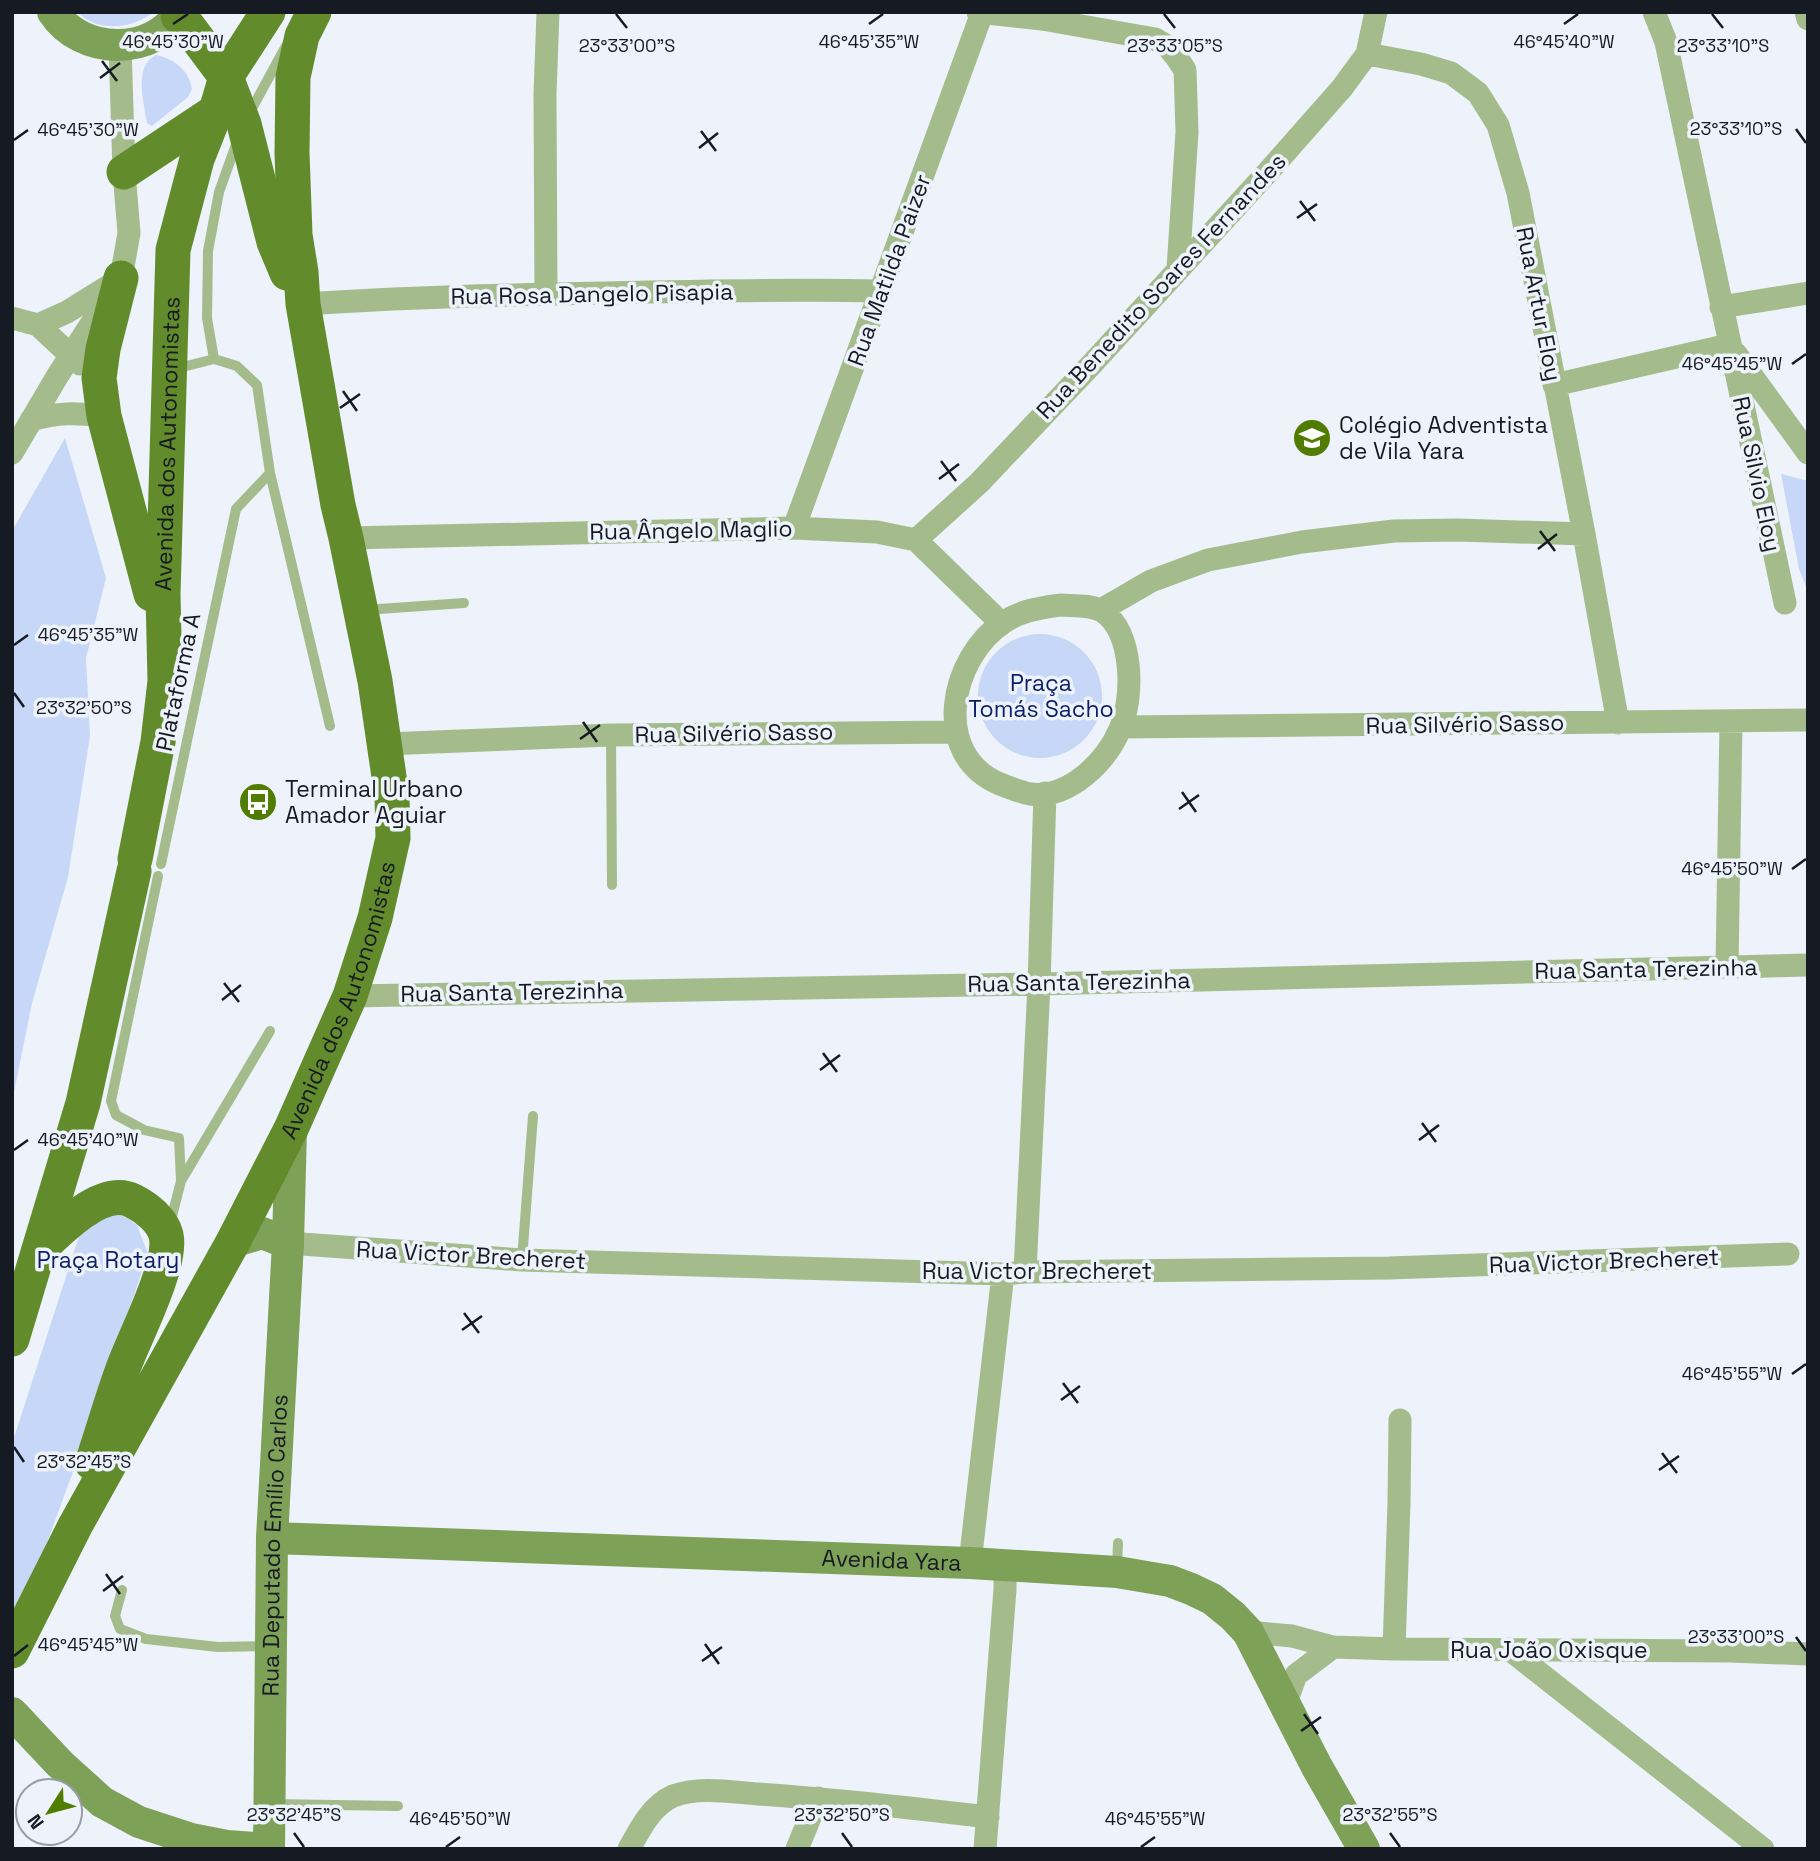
<svg xmlns="http://www.w3.org/2000/svg" width="1820" height="1861" font-family="'Space Grotesk',sans-serif">
	<rect width="100%" height="100%" fill="#eef2fb"/>
	<!-- green -->
	<path fill="#c7d7f8" d="M 77,12 L 154,12 C 131,29 99,33 77,12 Z
		M 156,55 C 173,58 190,71 192,89 L 188,97 L 152,126 L 147,123 C 144,103 133,66 156,55 Z
		M 65,438 L 106,578 L 86,658 L 90,736 L 68,877 L 32,1003 L 12,1102 L 12,531 Z
		M 1781,474 L 1808,481 L 1808,592 L 1799,569 Z
		M978 696a62 62 0 1 1 124 0a62 62 0 1 1-124 0Z
		M 118,1212 L 137,1225 L 148,1254 L 85,1439 L 12,1638 L 12,1444 L 82,1227 Z"/>
	<g fill="none" stroke-linecap="round" stroke-linejoin="round">
		<!-- lane -->
		<path stroke="#a4bc8c" stroke-width="10" d="M 249,114 L 286,46
			M 214,359 L 207,318 L 208,251 L 219,192 L 238,139
			M 175,369 L 214,359 L 237,366 L 257,385 L 270,473 L 330,726
			M 365,610 L 464,603
			M 611,735 L 612,885
			M 161,864 L 236,509 L 270,473
			M 158,876 L 111,1101 L 116,1115 L 144,1130 L 179,1138 L 181,1181 L 170,1224
			M 181,1181 L 270,1031
			M 522,1260 L 533,1116
			M 1117,1568 L 1118,1543
			M 122,1590 L 115,1616 L 120,1629 L 146,1639 L 218,1647 L 270,1646
			M 272,1804 L 398,1806"/>
		<!-- street -->
		<path stroke="#a4bc8c" stroke-width="23" d="M 978,12 L 1042,19 L 1155,39 L 1167,46 L 1177,58 L 1185,70 L 1187,132 L 1178,269
			M 1654,12 L 1666,42 L 1785,603
			M 1806,12 L 1808,19
			M 1367,54 L 1421,64 L 1451,73 L 1478,93 L 1498,125 L 1518,193 L 1584,534 L 1618,723
			M 546,294 L 545,94 L 548,12
			M 303,304 C 404,297 505,295 605,293 C 697,291 789,289 881,291
			M 1721,307 L 1808,293
			M 12,318 L 38,325 L 80,364
			M 38,325 L 67,312 L 112,284
			M 1736,354 L 1808,453
			M 1554,385 L 1729,345
			M 31,420 C 59,412 75,413 104,416
			M 12,453 L 58,375 L 121,278 L 129,233 L 124,172 L 120,46
			M 794,528 L 982,13
			M 346,538 L 794,528 L 877,532 L 916,540 L 1001,623
			M 916,540 L 979,483 L 1091,365 L 1267,173 L 1342,88 L 1367,54 L 1376,12
			M 1060,605 C 1073,606 1090,604 1102,611 C 1134,632 1134,698 1120,729 C 1106,762 1069,799 1030,794 C 1020,792 1010,788 1000,784 C 930,755 950,657 1004,622 C 1022,610 1040,608 1060,605 Z
			M 1101,610 L 1151,581 L 1208,560 L 1302,542 L 1394,531 L 1458,530 L 1584,534
			M 1121,727 L 1808,720
			M 385,744 L 611,735 L 957,732
			M 1727,967 L 1731,721
			M 350,996 L 1039,984 L 1808,965
			M 288,1243 L 522,1260 L 1003,1274 L 1025,1272 L 1389,1268 L 1788,1254
			M 1025,1272 L 1039,984 L 1045,793
			M 970,1563 L 1003,1274
			M 1248,1632 L 1292,1636 L 1333,1647 L 1394,1649 L 1730,1651 L 1808,1654
			M 1394,1649 L 1399,1503 L 1400,1420
			M 1509,1649 L 1763,1849
			M 1285,1705 L 1296,1675 L 1333,1647
			M 629,1849 C 640,1829 651,1806 673,1796 C 699,1786 731,1792 758,1794 C 835,1799 912,1808 988,1817
			M 797,1849 L 818,1798
			M 985,1849 L 1005,1589 L 1005,1566"/>
		<!-- secondary -->
		<g stroke="#7ea158" stroke-width="32">
			<path d="M 53,12 C 81,55 153,57 180,12"/>
			<path d="M 233,1242 L 262,1233 L 288,1243"/>
			<path id="s1" d="M 272,1538 L 970,1563 L 1117,1572 L 1170,1581 L 1191,1589 L 1212,1599 L 1233,1616 L 1248,1632 L 1317,1767 L 1364,1849"/>
			<path id="s2" d="M 12,1713 L 60,1764 L 102,1802 L 139,1822 L 191,1839 L 227,1846 L 269,1849 L 272,1538 L 288,1243 L 291,1129"/>
		</g>
		<!-- primary -->
		<g stroke="#628c2b" stroke-width="35">
			<path d="M 178,16 L 187,25 L 226,77 L 244,124 L 274,242 L 287,273"/>
			<path d="M 124,172 L 216,111"/>
			<path d="M 121,278 L 103,349 L 99,378 L 104,416 L 151,594"/>
			<path id="s3" d="M 135,859 L 158,742 L 165,681 L 163,594 L 173,250 L 197,159 L 216,111 L 226,77 L 268,12"/>
			<path d="M 39,1250 C 59,1230 103,1185 133,1201 C 147,1208 162,1220 166,1235 C 173,1264 135,1336 124,1366 C 112,1398 103,1431 92,1463"/>
			<path d="M 12,1339 L 83,1103 L 134,871"/>
			<path id="s4" d="M 12,1651 L 75,1526 L 233,1242 L 291,1129 L 350,996 L 375,918 L 393,838 L 392,797 L 375,681 L 346,538 L 338,505 L 303,304 L 301,272 L 295,235 L 292,153 L 293,77 L 302,36 L 314,12"/>
		</g>
	</g>
	<!-- ticks -->
	<path fill="none" stroke="#161a22" stroke-width="2.5" d="M 616,14 L 627,28M 1164,14 L 1175,28M 1712,14 L 1723,28M 173,24 L 188,14M 869,24 L 883,14M 1564,24 L 1578,14M 102,61 L 117,81M 100,78 L 120,63M 1796,129 L 1806,143M 701,131 L 716,151M 14,140 L 28,130M 699,148 L 718,133M 1300,201 L 1315,221M 1297,218 L 1317,204M 1792,364 L 1806,354M 343,391 L 357,411M 340,408 L 360,394M 941,461 L 956,481M 939,479 L 959,464M 1540,531 L 1555,551M 1538,549 L 1557,534M 14,645 L 28,635M 14,693 L 24,707M 583,722 L 597,742M 580,739 L 600,725M 1182,792 L 1196,812M 1179,809 L 1199,795M 1792,869 L 1806,859M 224,983 L 239,1002M 222,1000 L 241,985M 823,1053 L 837,1072M 820,1070 L 840,1055M 1422,1123 L 1436,1142M 1419,1140 L 1439,1125M 14,1150 L 28,1140M 464,1313 L 479,1333M 462,1330 L 482,1316M 1792,1374 L 1806,1364M 1063,1383 L 1078,1403M 1061,1400 L 1080,1386M 14,1447 L 24,1462M 1662,1453 L 1677,1473M 1659,1470 L 1679,1456M 106,1574 L 120,1594M 103,1591 L 123,1576M 1796,1637 L 1806,1651M 705,1644 L 719,1664M 14,1656 L 28,1645M 702,1661 L 722,1647M 1304,1714 L 1318,1734M 1301,1731 L 1321,1717M 294,1833 L 304,1847M 842,1833 L 852,1847M 1390,1833 L 1400,1847M 446,1847 L 460,1837M 1141,1847 L 1155,1837"/>
	<!-- icons -->
	<defs>
		<symbol id="school-disc" viewBox="-11 -11 22 22"><circle r="9.5" fill="#507c00" stroke="#eef2fb"/><path d="M0-5L7-2L0 1L-7-2ZM-4 1L0 2.5L4 1V4Q0 6-4 4Z" fill="#fff"/></symbol>
		<symbol id="bus-disc" viewBox="-11 -11 22 22"><circle r="9.5" fill="#507c00" stroke="#eef2fb"/><path d="M-5-6H5V4H4V6H2V4H-2V6H-4V4H-5ZM-3.5-4V0h7V-4ZM-3.5 1.2v1.5H-2V1.2ZM2 1.2v1.5H3.5V1.2Z" fill="#fff"/></symbol>
	</defs>
	<g fill-rule="evenodd">
		<use href="#school-disc" x="1290" y="416" width="44" height="44"/>
		<use href="#bus-disc" x="236" y="780" width="44" height="44"/>
	</g>
	<g text-anchor="middle" dominant-baseline="central" stroke-width="7" stroke-linejoin="round" paint-order="stroke">
		<!-- street labels -->
		<g font-size="23" fill="#161a22" stroke="#eef2fb">
			<text transform="translate(889 270) rotate(-70)">Rua Matilda Paizer</text>
			<text transform="translate(1161 286) rotate(-47)">Rua Benedito Soares Fernandes</text>
			<text transform="translate(592 294) rotate(-1)">Rua Rosa Dangelo Pisapia</text>
			<text transform="translate(1539 304) rotate(79)">Rua Artur Eloy</text>
			<text stroke="none"><textPath href="#s3" startOffset="418">Avenida dos Autonomistas</textPath></text>
			<text transform="translate(1757 474) rotate(78)">Rua Silvio Eloy</text>
			<text transform="translate(691 530) rotate(-1)">Rua Ângelo Maglio</text>
			<text transform="translate(178 682) rotate(-78)">Plataforma A</text>
			<text transform="translate(1465 724) rotate(-1)">Rua Silvério Sasso</text>
			<text transform="translate(734 733) rotate(-1)">Rua Silvério Sasso</text>
			<text transform="translate(1646 969) rotate(-1)">Rua Santa Terezinha</text>
			<text transform="translate(1079 982) rotate(-1)">Rua Santa Terezinha</text>
			<text transform="translate(512 992) rotate(-1)">Rua Santa Terezinha</text>
			<text stroke="none"><textPath href="#s4" startOffset="730">Avenida dos Autonomistas</textPath></text>
			<text transform="translate(471 1255) rotate(3)">Rua Victor Brecheret</text>
			<text transform="translate(1604 1261) rotate(-2)">Rua Victor Brecheret</text>
			<text x="1037" y="1271">Rua Victor Brecheret</text>
			<text stroke="none"><textPath href="#s2" startOffset="606">Rua Deputado Emílio Carlos</textPath></text>
			<text stroke="none"><textPath href="#s1" startOffset="620">Avenida Yara</textPath></text>
			<text x="1549" y="1650">Rua João Oxisque</text>
		</g>
		<!-- poi labels -->
		<g font-size="23" fill="#161a22" stroke="#eef2fb" text-anchor="start">
			<text x="1339" y="425">Colégio Adventista<tspan x="1339" dy="26">de Vila Yara</tspan></text>
			<text x="285" y="789">Terminal Urbano<tspan x="285" dy="26">Amador Aguiar</tspan></text>
		</g>
		<!-- park labels -->
		<g font-size="23" fill="#0b1f67" stroke="#eef2fb">
			<text x="1041" y="683">Praça<tspan x="1041" dy="26">Tomás Sacho</tspan></text>
			<text x="108" y="1260">Praça Rotary</text>
		</g>
	</g>
	<g font-size="18" text-anchor="middle" fill="#161a22" stroke="#eef2fb" stroke-width="7" stroke-linejoin="round" paint-order="stroke">
		<text x="173" y="48">46°45'30"W</text>
		<text x="869" y="48">46°45'35"W</text>
		<text x="1564" y="48">46°45'40"W</text>
		<text x="627" y="52">23°33'00"S</text>
		<text x="1175" y="52">23°33'05"S</text>
		<text x="1723" y="52">23°33'10"S</text>
		<text x="1736" y="135">23°33'10"S</text>
		<text x="88" y="136">46°45'30"W</text>
		<text x="1732" y="370">46°45'45"W</text>
		<text x="88" y="641">46°45'35"W</text>
		<text x="84" y="714">23°32'50"S</text>
		<text x="1732" y="875">46°45'50"W</text>
		<text x="88" y="1146">46°45'40"W</text>
		<text x="1732" y="1380">46°45'55"W</text>
		<text x="84" y="1468">23°32'45"S</text>
		<text x="1736" y="1643">23°33'00"S</text>
		<text x="88" y="1651">46°45'45"W</text>
		<text x="294" y="1821">23°32'45"S</text>
		<text x="842" y="1821">23°32'50"S</text>
		<text x="1390" y="1821">23°32'55"S</text>
		<text x="460" y="1825">46°45'50"W</text>
		<text x="1155" y="1825">46°45'55"W</text>
	</g>
	<!-- border -->
	<rect width="1820" height="1861" fill="none" stroke="#161a22" stroke-width="28"/>
	<!-- north arrow -->
	<g transform="translate(49 1812) rotate(234)"><circle r="33" fill="#eef2fb" stroke="#989ca4" stroke-width="2"/>
	<path d="M0-5L12 26L0 18L-12 26Z" fill="#507c00"/>
	<text y="-10" font-size="19" font-weight="bold" text-anchor="middle" fill="#161a22">N</text>
	</g>
</svg>
